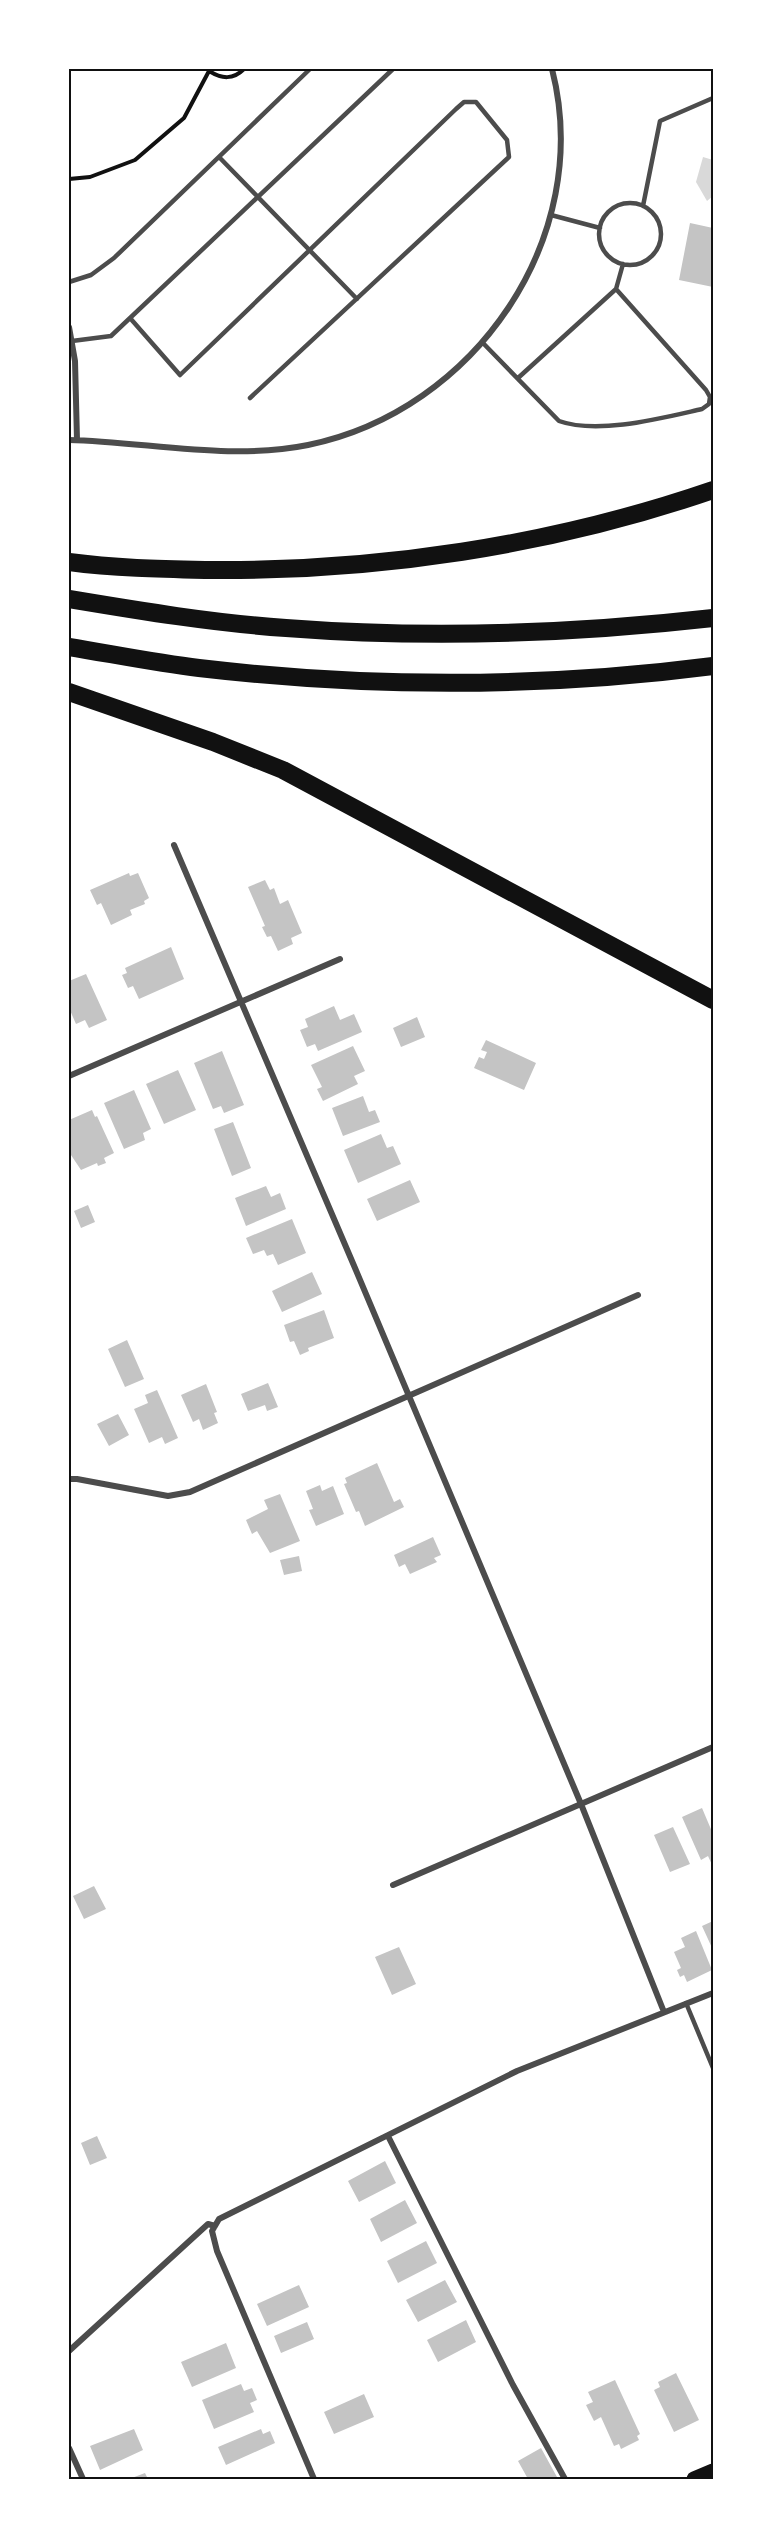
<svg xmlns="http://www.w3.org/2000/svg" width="782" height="2548" font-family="Rubik,sans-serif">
	<rect width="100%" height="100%" fill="#fff"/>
	<!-- water -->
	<path fill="#d9d9d9" d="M 703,157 L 713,160 L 713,196 L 707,201 L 696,182 Z"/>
	<!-- building -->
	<path fill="#c4c4c4" d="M 690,223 L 713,228 L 713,287 L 679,280 Z
		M 129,873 L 130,876 L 138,873 L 149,898 L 144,901 L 145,904 L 130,910 L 132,915 L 111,925 L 101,903 L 97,905 L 90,890 Z
		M 265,880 L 270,890 L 274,888 L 280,904 L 288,900 L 302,933 L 291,938 L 293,944 L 278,951 L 271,936 L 267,937 L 262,927 L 265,926 L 248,887 Z
		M 171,947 L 184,979 L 139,999 L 133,986 L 128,988 L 122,975 L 127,973 L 125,968 Z
		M 86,974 L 107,1020 L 89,1028 L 85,1020 L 76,1024 L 69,1008 L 69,981 Z
		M 334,1006 L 340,1020 L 354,1014 L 362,1032 L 318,1051 L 315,1044 L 307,1047 L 300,1030 L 308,1027 L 305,1019 Z
		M 417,1017 L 425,1037 L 401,1047 L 393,1028 Z
		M 486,1040 L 536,1063 L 524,1090 L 474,1068 L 479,1057 L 484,1059 L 487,1052 L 481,1050 Z
		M 353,1046 L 365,1071 L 354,1076 L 358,1084 L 323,1101 L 317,1089 L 322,1087 L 311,1065 Z
		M 222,1051 L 244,1105 L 224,1113 L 221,1106 L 213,1109 L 194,1063 Z
		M 178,1070 L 196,1110 L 164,1124 L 146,1084 Z
		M 134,1090 L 151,1129 L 143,1133 L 145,1140 L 124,1149 L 104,1103 Z
		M 363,1096 L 369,1112 L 375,1110 L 380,1122 L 343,1136 L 332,1108 Z
		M 92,1110 L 95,1117 L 97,1116 L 114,1153 L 104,1158 L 106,1163 L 98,1166 L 97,1163 L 81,1170 L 69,1152 L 69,1120 Z
		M 233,1122 L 251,1168 L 232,1176 L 214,1129 Z
		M 381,1134 L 387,1148 L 393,1146 L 401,1164 L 358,1183 L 344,1150 Z
		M 410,1180 L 420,1202 L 377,1221 L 367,1199 Z
		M 266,1186 L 271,1197 L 280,1193 L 286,1209 L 246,1226 L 235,1198 Z
		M 88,1205 L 95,1222 L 81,1228 L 74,1211 Z
		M 292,1219 L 306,1253 L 278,1265 L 273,1254 L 267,1256 L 264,1250 L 253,1254 L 246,1238 Z
		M 312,1272 L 322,1294 L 282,1312 L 272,1291 Z
		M 324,1310 L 334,1338 L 308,1348 L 309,1351 L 300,1355 L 294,1341 L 290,1342 L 284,1325 Z
		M 127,1340 L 144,1379 L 125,1387 L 108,1349 Z
		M 268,1383 L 278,1407 L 267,1411 L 265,1405 L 248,1411 L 241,1394 Z
		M 206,1384 L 217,1412 L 214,1413 L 218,1423 L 203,1430 L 199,1419 L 193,1422 L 181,1395 Z
		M 157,1390 L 178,1438 L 165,1444 L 162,1437 L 149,1443 L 134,1409 L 148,1403 L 145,1395 Z
		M 118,1414 L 129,1435 L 109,1446 L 97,1424 Z
		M 377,1463 L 394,1502 L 400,1499 L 404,1507 L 365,1526 L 359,1511 L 356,1512 L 344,1484 L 347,1483 L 345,1478 Z
		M 320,1485 L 322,1491 L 333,1486 L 344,1514 L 316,1526 L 309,1510 L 313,1509 L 306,1491 Z
		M 280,1494 L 300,1541 L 270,1553 L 257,1531 L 252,1534 L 246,1520 L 268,1509 L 264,1500 Z
		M 433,1537 L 441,1555 L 434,1558 L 437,1562 L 410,1574 L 405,1564 L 399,1567 L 394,1555 Z
		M 299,1556 L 302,1571 L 284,1575 L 280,1560 Z
		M 702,1808 L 713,1834 L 713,1867 L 708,1856 L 701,1860 L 682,1817 Z
		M 673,1827 L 690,1864 L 670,1872 L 654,1835 Z
		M 94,1886 L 106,1909 L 84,1919 L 73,1896 Z
		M 713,1921 L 713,1950 L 702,1926 Z
		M 696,1931 L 712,1970 L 687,1982 L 684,1975 L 680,1977 L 677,1970 L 681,1968 L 674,1952 L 685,1947 L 681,1938 Z
		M 399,1947 L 416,1984 L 392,1995 L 375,1957 Z
		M 97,2136 L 107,2158 L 90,2165 L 81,2143 Z
		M 385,2161 L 396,2183 L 359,2202 L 348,2181 Z
		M 405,2200 L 417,2223 L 381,2242 L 370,2219 Z
		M 426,2241 L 437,2263 L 398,2283 L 387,2261 Z
		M 445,2280 L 457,2302 L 418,2322 L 406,2300 Z
		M 299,2285 L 309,2307 L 267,2326 L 257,2304 Z
		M 466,2320 L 476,2342 L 438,2362 L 427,2340 Z
		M 307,2322 L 314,2339 L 281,2353 L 274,2336 Z
		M 226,2343 L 236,2368 L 192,2387 L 181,2362 Z
		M 676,2373 L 699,2420 L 674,2432 L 654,2390 L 660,2387 L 658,2382 Z
		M 615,2380 L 640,2434 L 637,2436 L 639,2440 L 621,2449 L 619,2444 L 614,2446 L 601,2417 L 594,2421 L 586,2405 L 593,2402 L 588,2392 Z
		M 241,2384 L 244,2391 L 252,2388 L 257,2400 L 250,2403 L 254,2412 L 214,2429 L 202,2400 Z
		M 364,2394 L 374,2417 L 334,2434 L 324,2412 Z
		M 134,2429 L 143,2450 L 100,2470 L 90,2446 Z
		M 261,2429 L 263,2434 L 270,2431 L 275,2443 L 226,2465 L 218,2447 Z
		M 541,2448 L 557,2477 L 554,2479 L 528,2479 L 518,2461 Z
		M 145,2473 L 148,2479 L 129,2479 Z"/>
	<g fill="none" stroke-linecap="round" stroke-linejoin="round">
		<!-- path -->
		<path stroke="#111" stroke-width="4" d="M 69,179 L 90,177 L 135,160 L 184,118 L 209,71 C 222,79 233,80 244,69"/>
		<!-- service -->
		<path stroke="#4c4c4c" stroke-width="4.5" d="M 219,157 L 357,299
			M599 234a31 31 0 1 1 62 0a31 31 0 1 1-62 0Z
			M 643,206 L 660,121 L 713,98
			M 551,215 L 600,228
			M 69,282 L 91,275 L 114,258 L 310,69
			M 130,318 L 180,375 L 456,109 L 464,102 L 476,102 L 507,140 L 509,157 L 250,398
			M 72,341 L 111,336 L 393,69
			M 482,342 L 559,421 C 598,435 662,418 702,409 L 709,404 L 710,397 L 706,390 L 616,289 L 623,264
			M 518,378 L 616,289
			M 686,2003 L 713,2068"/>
		<!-- minor -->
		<path stroke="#4c4c4c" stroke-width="6" d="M 69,327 L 75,361 L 77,440
			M 69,440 C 149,442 229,461 308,445 C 475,411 595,237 552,69
			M 174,845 L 355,1268 L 581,1804 L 664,2012
			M 69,1076 L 340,959
			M 69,1479 L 77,1479 L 168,1496 L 190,1492 L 638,1295
			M 393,1885 L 713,1747
			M 388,2136 L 513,2385 L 565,2479
			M 69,2351 L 208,2224 L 215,2226
			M 69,2448 L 83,2479
			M 314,2479 L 217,2251 L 212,2231 L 219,2219 L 517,2071 L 713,1993"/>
		<!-- primary -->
		<path stroke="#111" stroke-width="15" d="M 694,2479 L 713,2471"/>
		<!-- motorway -->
		<path stroke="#111" stroke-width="18" d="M 69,562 C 114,568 159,569 205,570 C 376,572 550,546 713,490
			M 69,599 C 141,611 213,623 286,628 C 429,639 571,634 713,618
			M 69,647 C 112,654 156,663 199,668 C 370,688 543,688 713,666
			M 69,692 L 213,742 L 283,770 L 713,1000"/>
	</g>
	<!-- border -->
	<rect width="782" height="2548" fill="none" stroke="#ffffff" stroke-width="141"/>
	<rect x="70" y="70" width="642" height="2408" fill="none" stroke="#111" stroke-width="2"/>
</svg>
